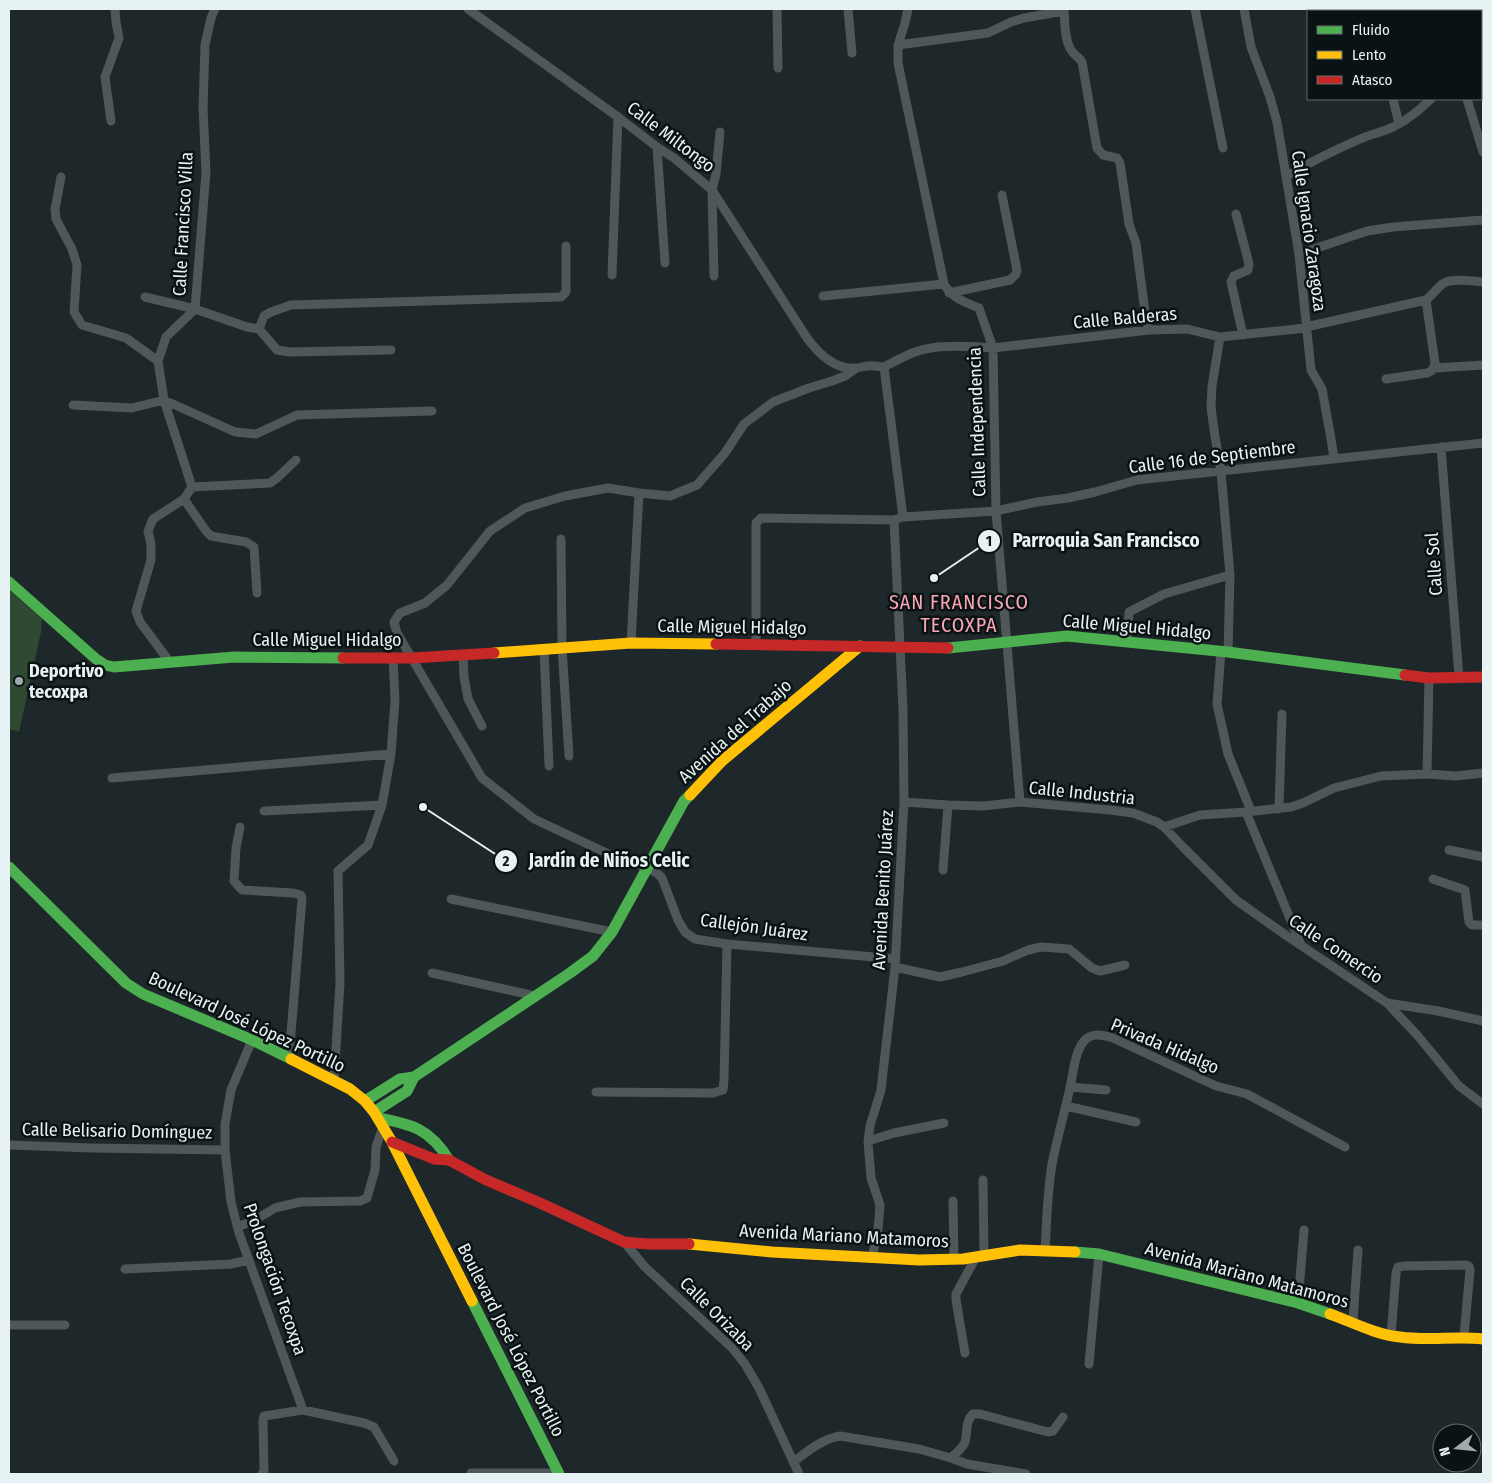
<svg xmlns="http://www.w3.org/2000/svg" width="1492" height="1483" font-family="'Fira Sans Condensed',sans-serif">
	<rect width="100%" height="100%" fill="#1e2729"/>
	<!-- green -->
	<path fill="#2e4a33" d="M 9,590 L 42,619 L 41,632 L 19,732 L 9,729 Z"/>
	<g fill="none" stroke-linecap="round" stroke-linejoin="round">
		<!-- street -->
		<path stroke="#4f5759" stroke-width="9" d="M 468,9 L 618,117 L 657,147 L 674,158 L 712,190 L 807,338 C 818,353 835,370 856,368 C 860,368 864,366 868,366 C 873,365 878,367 884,367
			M 777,9 L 778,68
			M 848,9 L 852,53
			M 908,9 L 905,23 L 898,45 L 898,63 L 944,284 C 952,298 964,302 979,308 L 993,348 L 996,511 L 1020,802
			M 1064,9 C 1065,21 1064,39 1071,50 C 1074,55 1079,57 1082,62 L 1097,148 L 1103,155 L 1117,158 L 1120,163 L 1129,224 L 1136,243 L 1145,312 L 1149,330
			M 1195,9 L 1223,148
			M 1244,9 L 1251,47 L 1270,97 L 1277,122 L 1299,254 L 1311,370 L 1322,389 L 1330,433 L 1334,458
			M 1427,9 L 1428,11
			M 1354,10 L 1355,11
			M 898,45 L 988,33 L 1011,22 L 1024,18 L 1064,11
			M 1481,45 L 1483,42
			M 1393,99 L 1399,124
			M 1467,99 L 1483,152
			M 111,121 L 105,77 L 119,38 L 116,22 L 115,9
			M 657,147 L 665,263
			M 1287,176 C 1310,162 1335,150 1360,139 C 1371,134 1383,132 1393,127 C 1408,120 1419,110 1431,99
			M 61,177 L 55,209 L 56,219 L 72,249 L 77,265 L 74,312 L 82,325 L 126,338 L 158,361
			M 1236,214 L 1249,264 L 1248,270 L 1234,276 L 1231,282 L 1243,335
			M 1299,254 L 1367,231 L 1393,227 L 1483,220
			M 612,275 L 618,117
			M 714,276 L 712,190 L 716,174 L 720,132
			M 949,293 L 1010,280 L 1016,274 L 1017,270 L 1002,195
			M 823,296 L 944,284
			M 145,297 L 195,309 L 247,327 L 259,329 L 264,316 L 271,312 L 291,305 L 561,297 L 566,292 L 566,246
			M 259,329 L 277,350 L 290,352 L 391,350
			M 1220,337 L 1212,386 L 1211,407 L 1214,430 L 1221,472 L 1230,575 L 1228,652
			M 884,367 C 894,362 904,356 915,352 C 935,344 971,346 993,348 L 1149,330 L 1187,329 L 1220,337 L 1297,329 L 1426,300 C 1433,295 1437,287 1444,283 C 1452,278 1473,281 1483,282
			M 884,367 L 903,517
			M 1434,368 L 1483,365
			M 855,369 L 845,376 L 832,381 L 809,388 L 773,402 L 744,424 L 725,453 L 697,485 L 670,496 L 639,493 L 608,488 L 565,496 L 525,508 L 490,531 L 447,585 L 425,603 L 400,613 L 394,622 L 397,633 L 482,778 L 534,819 L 613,856 L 648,868 L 658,874 L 662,878 L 678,920 L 685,932 L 695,939 L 727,944 L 896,959
			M 1386,379 L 1427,373 C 1433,371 1434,368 1435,363 L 1426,300
			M 73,405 L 132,408 L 164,400 L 235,432 L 256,434 L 297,415 L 432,411
			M 1441,447 L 1459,677
			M 192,487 L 270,483 L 277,478 L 296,460
			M 184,499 L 206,531 L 211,536 L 246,542 L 254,547 L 257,593
			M 561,539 L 562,648 L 569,756
			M 1127,642 L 1129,612 L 1164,594 L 1230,575
			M 631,643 L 639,493
			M 756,644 L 756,523 L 761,518 L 894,520 L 903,517 L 996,511 L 1037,502 L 1068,498 L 1095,492 L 1137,480 L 1483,443
			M 544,649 L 549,766
			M 1221,651 L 1217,704 L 1228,754 L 1251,811
			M 463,655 L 464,677 L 468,699 L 482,726
			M 169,661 L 140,622 L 136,611 L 151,560 L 151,544 L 148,531 L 153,519 L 184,499 L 192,487 L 164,400 L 158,361 L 166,337 L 195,309 L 206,172 L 203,108 L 205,45 L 211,18 L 215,9
			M 1427,774 L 1429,678
			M 112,778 L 391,754
			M 904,802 L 948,805 L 983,806 L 1020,802 L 1110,810 L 1133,813 L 1157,822 L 1164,827 L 1184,848 L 1236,900 L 1287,936 L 1387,1003 L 1418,1036 L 1459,1086 L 1483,1104
			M 1279,809 L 1282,714
			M 264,811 L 382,805
			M 1246,812 L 1301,945
			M 240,827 L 236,848 L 234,881 L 242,890 L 293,893 L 301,895 L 302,899 L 289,1058
			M 1164,827 L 1200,815 L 1246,812 L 1291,807 L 1303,803 L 1334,788 L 1381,776 L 1427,774 L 1456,776 L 1483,773
			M 1449,850 L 1483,857
			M 943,870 L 948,805
			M 1433,879 L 1465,890 L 1469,922 L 1472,925 L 1483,925
			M 451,899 L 612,932
			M 895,967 L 940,977 L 962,972 L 1003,961 L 1028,950 L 1041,947 L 1069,949 L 1092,968 L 1100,971 L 1125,965
			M 432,973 L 535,996
			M 1387,1003 L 1438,1011 L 1483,1021
			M 252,1040 L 231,1090 L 225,1124 L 225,1150 L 231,1202 L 239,1233 L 303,1410
			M 334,1081 L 340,983 L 338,871 L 368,845 L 382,805 L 391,754 L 395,700 L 393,657
			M 1070,1087 L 1106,1090
			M 596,1092 L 713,1093 L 723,1090 L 724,1079 L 727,944
			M 1066,1106 L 1136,1122
			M 868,1141 L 894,1133 L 944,1123
			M 9,1145 L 92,1148 L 225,1150
			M 983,1180 L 984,1256
			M 953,1201 L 954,1259
			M 238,1227 L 260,1217 L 275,1208 L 300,1202 L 360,1201 L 367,1198 L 375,1170 L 376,1147 L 383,1127
			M 624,1242 L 645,1267 L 732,1348 L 745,1364 L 759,1388 L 799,1474
			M 1045,1250 C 1047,1220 1047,1189 1053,1159 C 1058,1136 1064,1114 1069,1092 C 1073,1077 1074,1053 1084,1041 C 1092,1032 1103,1035 1113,1038 L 1216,1086 L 1247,1094 L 1345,1147
			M 872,1258 L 878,1230 L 880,1205 L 871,1178 L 868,1141 L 870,1126 L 881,1090 L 895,967 L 904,802 L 903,709 L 894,520
			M 125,1269 L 231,1264 L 249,1260
			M 1298,1303 L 1304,1230
			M 1353,1321 L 1358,1250
			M 9,1325 L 65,1325
			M 1391,1336 L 1396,1273 L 1398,1267 L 1405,1266 L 1466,1265 L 1469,1266 L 1470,1270 L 1464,1336
			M 965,1353 L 956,1300 L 956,1294 L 976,1257
			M 1089,1364 L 1099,1254
			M 951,1458 C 956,1453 962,1449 965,1442 C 968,1431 965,1421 973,1414 L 980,1414 L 1048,1432 L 1053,1431 L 1063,1417
			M 793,1462 C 808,1451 822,1439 840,1436 L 919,1449 L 951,1458 L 967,1464 L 1026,1474
			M 471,1473 L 558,1473
			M 262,1474 L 264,1473 L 263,1420 L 264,1416 L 303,1410 L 364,1423 L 374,1427 L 394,1461"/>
		<!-- fast -->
		<path stroke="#4caf50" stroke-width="11" d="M 9,582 L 96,659 L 105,665 L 114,667 L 234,657 L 343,658
			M 948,648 L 1067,636 L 1228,652 L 1405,675
			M 9,867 L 126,983 L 143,994 L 252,1040 L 291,1059
			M 365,1101 L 400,1079 L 414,1077 L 570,973 L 593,956 L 612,932 L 684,801 L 690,795
			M 374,1112 L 407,1091 L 414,1077
			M 378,1118 C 412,1124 430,1129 449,1160
			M 1075,1252 L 1099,1254 L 1298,1303 L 1330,1314
			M 472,1301 L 559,1474"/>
		<!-- slow -->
		<path stroke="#ffc107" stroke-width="11" d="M 494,653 L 631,643 L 716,644
			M 690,795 L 722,761 L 860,646
			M 291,1059 L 350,1089 L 365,1101 L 374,1112 L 392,1142 L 472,1301
			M 689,1244 L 772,1252 L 919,1260 L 963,1259 L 1020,1250 L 1075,1252
			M 1330,1314 C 1352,1322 1377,1335 1400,1337 C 1428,1341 1456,1336 1483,1339"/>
		<!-- jam -->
		<path stroke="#c62828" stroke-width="11" d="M 716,644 L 948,648
			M 343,658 L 412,658 L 494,653
			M 1405,675 L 1429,678 L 1483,677
			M 392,1142 L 434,1159 L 449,1160 L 484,1179 L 540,1203 L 624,1242 L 648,1244 L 689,1244"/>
	</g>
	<!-- markers -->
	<circle fill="#a1abad" stroke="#0a1213" stroke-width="2" cx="19" cy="681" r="5"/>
	<g text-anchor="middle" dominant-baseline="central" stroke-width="5" stroke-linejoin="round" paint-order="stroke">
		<!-- street labels -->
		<g font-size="18" fill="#e7f2f4" stroke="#0a1213">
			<text transform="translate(671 137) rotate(37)">Calle Miltongo</text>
			<text transform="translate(183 224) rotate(-87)">Calle Francisco Villa</text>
			<text transform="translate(1309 231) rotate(82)">Calle Ignacio Zaragoza</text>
			<text transform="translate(1125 318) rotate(-5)">Calle Balderas</text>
			<text transform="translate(977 422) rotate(-92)">Calle Independencia</text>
			<text transform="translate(1212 457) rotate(-7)">Calle 16 de Septiembre</text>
			<text transform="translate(1434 564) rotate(-94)">Calle Sol</text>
			<text transform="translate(732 627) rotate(1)">Calle Miguel Hidalgo</text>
			<text transform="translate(1137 627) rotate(5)">Calle Miguel Hidalgo</text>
			<text x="327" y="640">Calle Miguel Hidalgo</text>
			<text transform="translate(735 731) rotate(-42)">Avenida del Trabajo</text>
			<text transform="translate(1082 793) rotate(6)">Calle Industria</text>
			<text transform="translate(883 890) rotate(-87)">Avenida Benito Juárez</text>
			<text transform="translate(754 927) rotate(8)">Callejón Juárez</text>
			<text transform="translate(1336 949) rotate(34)">Calle Comercio</text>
			<text transform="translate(247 1022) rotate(25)">Boulevard José López Portillo</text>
			<text transform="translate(1165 1046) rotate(23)">Privada Hidalgo</text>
			<text transform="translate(117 1131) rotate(1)">Calle Belisario Domínguez</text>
			<text transform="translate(844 1236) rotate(3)">Avenida Mariano Matamoros</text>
			<text transform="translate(1247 1275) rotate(15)">Avenida Mariano Matamoros</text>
			<text transform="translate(275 1279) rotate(71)">Prolongación Tecoxpa</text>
			<text transform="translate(717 1314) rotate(45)">Calle Orizaba</text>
			<text transform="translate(511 1340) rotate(63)">Boulevard José López Portillo</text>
		</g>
		<!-- poi labels -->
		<g font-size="18" font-weight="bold" fill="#e7f2f4" stroke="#0a1213" text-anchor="start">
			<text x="29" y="671">Deportivo<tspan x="29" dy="21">tecoxpa</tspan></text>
		</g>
		<!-- quarter labels -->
		<g font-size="20" letter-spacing="1" fill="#f9a6b5" stroke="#0a1213">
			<text x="959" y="602">SAN FRANCISCO<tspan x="959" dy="23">TECOXPA</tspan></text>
		</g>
	</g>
	<!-- callouts -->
	<path fill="none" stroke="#e7f2f4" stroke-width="2" d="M934 578L989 541M423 807L506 861"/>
	<g fill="#e7f2f4" stroke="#0a1213" stroke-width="2">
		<circle cx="934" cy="578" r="5"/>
		<circle cx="423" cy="807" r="5"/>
		<circle cx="989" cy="541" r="12"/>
		<circle cx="506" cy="861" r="12"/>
	</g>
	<g font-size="15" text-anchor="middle" font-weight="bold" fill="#111">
		<text x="989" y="546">1</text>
		<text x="506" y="866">2</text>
	</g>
	<g font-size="19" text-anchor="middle" font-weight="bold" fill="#e7f2f4" stroke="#0a1213" stroke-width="5" stroke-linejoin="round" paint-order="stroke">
		<text x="1106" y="547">Parroquia San Francisco</text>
		<text x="609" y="867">Jardín de Niños Celic</text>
	</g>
	<!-- border -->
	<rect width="1492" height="1483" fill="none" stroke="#e7f2f4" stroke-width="20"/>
	<!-- legend -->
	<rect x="1307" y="10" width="175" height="90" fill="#0a1213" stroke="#626c6d"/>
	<rect x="1317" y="26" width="25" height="8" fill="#4caf50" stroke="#626c6d"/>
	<text x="1352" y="35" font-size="15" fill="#e7f2f4">Fluido</text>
	<rect x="1317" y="51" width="25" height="8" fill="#ffc107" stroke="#626c6d"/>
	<text x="1352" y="60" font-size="15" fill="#e7f2f4">Lento</text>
	<rect x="1317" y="76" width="25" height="8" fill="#c62828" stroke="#626c6d"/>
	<text x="1352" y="85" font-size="15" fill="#e7f2f4">Atasco</text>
	<!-- north arrow -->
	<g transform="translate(1457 1448) rotate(254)"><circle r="24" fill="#0a1213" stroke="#626c6d"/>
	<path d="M0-4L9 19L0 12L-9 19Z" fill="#a1abad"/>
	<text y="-8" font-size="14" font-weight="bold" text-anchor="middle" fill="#e7f2f4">N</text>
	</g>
</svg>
